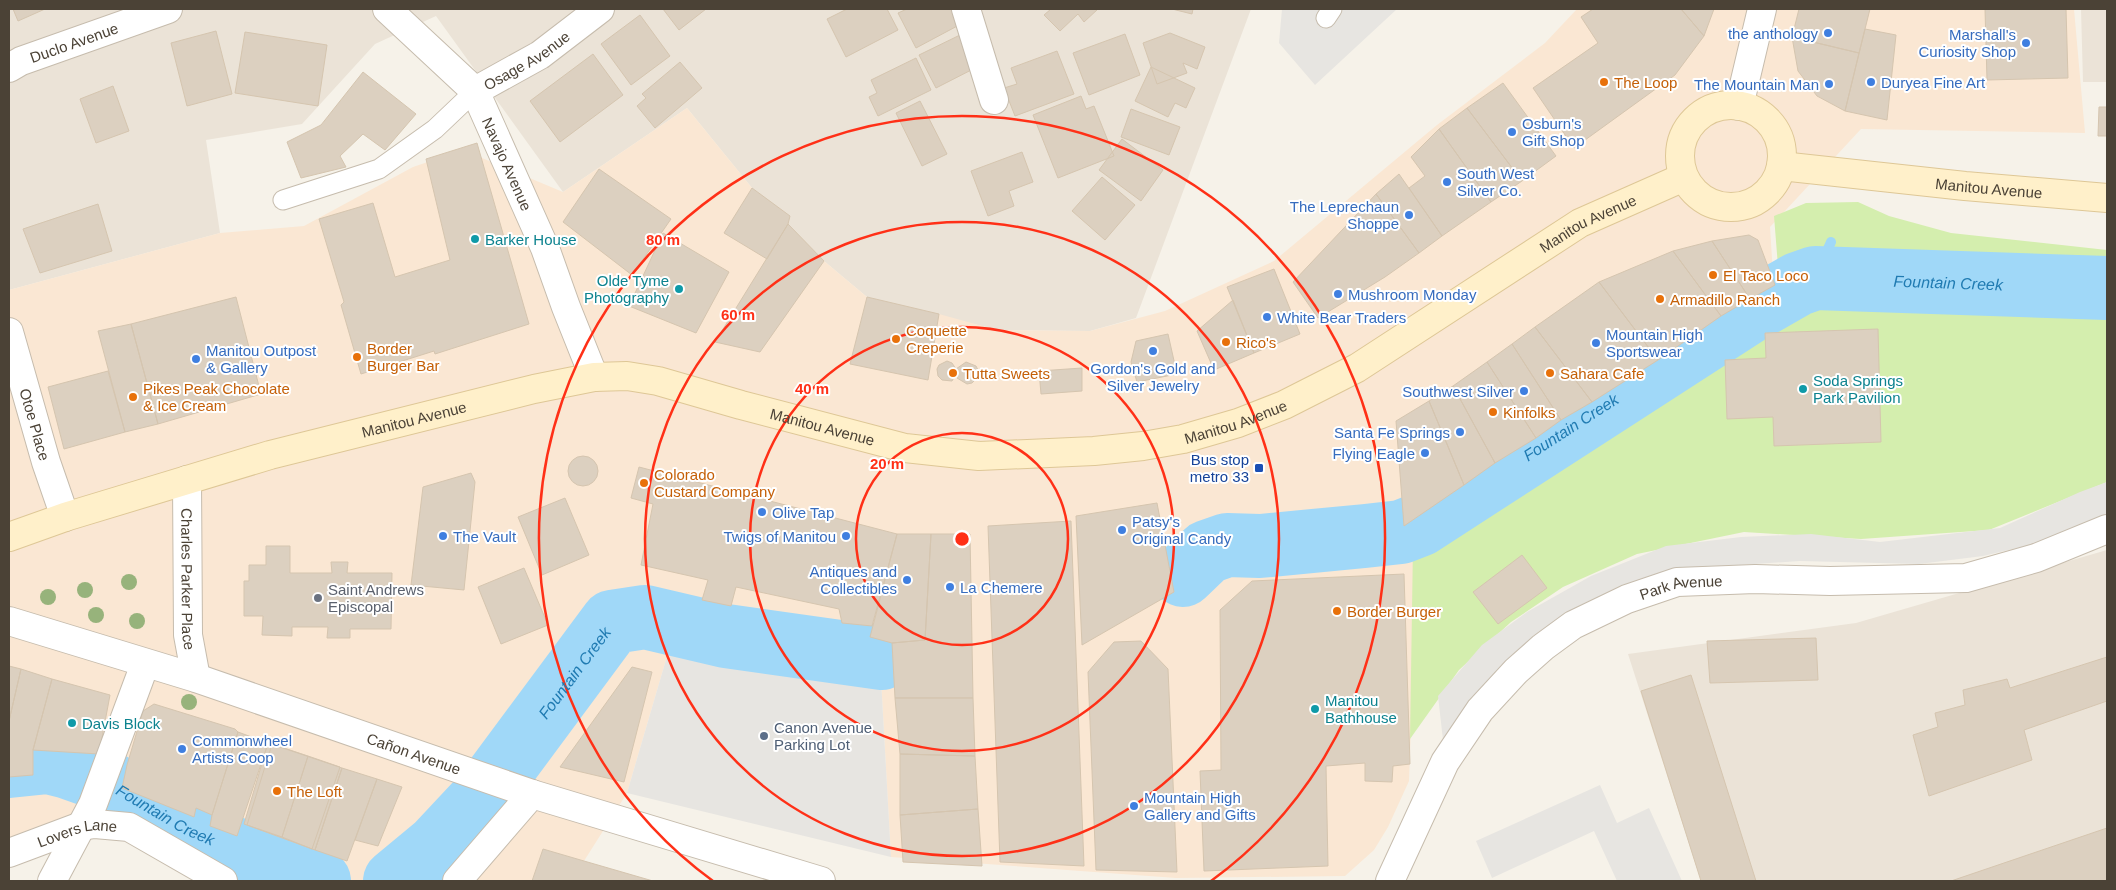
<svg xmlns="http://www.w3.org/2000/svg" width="2116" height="890" font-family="Arial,sans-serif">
	<rect width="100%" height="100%" fill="#f6f2e9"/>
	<!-- residential -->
	<path fill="#ebe3d7" d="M 9,9 L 1251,9 L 1136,318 L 1090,331 L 997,330 L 867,297 L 824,261 L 752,188 L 687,108 L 563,192 L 436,16 L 375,44 L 302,124 L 206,140 L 220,233 L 9,290 Z
		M 2081,9 L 2107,9 L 2107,82 L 2083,82 Z
		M 2107,550 L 2107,881 L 1701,881 L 1628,654 L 1856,623 Z"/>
	<!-- commercial -->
	<path fill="#fae7d3" d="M 1577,9 L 2074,9 L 2085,133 L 1861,129 L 1770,227 L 1774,290 L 1403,540 L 1417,566 L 1409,781 L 1388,827 L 1374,850 L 1345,876 L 1176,878 L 891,857 L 881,679 L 670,646 L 627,793 L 584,861 L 543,849 L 532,881 L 225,881 L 129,827 L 9,853 L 9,290 L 220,233 L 304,226 L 413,167 L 463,150 L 563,192 L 687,108 L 752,188 L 824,261 L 867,297 L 939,314 L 997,330 L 1090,331 L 1165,311 L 1274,261 L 1437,125 L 1545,43 Z"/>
	<!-- green -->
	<path fill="#d4eeae" d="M 1858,202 L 1889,216 L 1951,233 L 2107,250 L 2107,482 L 1989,530 L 1861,539 L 1744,532 L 1637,554 L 1563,587 L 1511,622 L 1459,670 L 1410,739 L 1413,545 L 1781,304 L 1774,216 L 1806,203 Z"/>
	<!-- parking -->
	<path fill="#e7e5e1" d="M 1282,9 L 1397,9 L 1315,85 L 1279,43 Z
		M 2107,482 L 2107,515 L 2042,542 L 1983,556 L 1919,564 L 1800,561 L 1711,567 L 1635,587 L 1443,740 L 1438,696 L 1482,645 L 1527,612 L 1591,576 L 1666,546 L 1741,537 L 1811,534 L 1880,542 L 2000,528 L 2080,492 Z
		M 670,646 L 747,663 L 881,679 L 891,857 L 627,793 Z
		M 1600,785 L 1617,823 L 1649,808 L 1682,881 L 1617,881 L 1594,831 L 1492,878 L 1476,841 Z"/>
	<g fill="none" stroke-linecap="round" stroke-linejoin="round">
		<!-- stream -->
		<path stroke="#a0d8f8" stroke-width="10" d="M 1815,278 L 1831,242"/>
		<!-- river -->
		<g stroke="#a0d8f8" stroke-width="64">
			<path id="s1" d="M 1183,575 L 1207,552 L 1227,545 L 1260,546 L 1365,536 L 1401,532 L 1419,525 L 1747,313 L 1798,284 L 1815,278 L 2107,288"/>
			<path id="s2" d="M 9,766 L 48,762 L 68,767 L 102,779 L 187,829 L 290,872 L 319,881"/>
			<path id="s3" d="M 395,881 L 436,847 L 480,800 L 612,622 L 645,617 L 726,636 L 882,658"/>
		</g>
	</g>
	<!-- building -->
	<path fill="#dcd0c0" stroke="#d5c5af" d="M 13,9 L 45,9 L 18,21 Z
		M 663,9 L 706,9 L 679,30 Z
		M 847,9 L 887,9 L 898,30 L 846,57 L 827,19 Z
		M 907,9 L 953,9 L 961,24 L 916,48 L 898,13 Z
		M 1051,9 L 1098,9 L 1084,22 L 1078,14 L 1060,31 L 1044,15 Z
		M 1172,9 L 1193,9 L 1192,14 Z
		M 1593,9 L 1681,9 L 1704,36 L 1675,75 L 1574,148 L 1533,88 L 1598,43 L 1581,17 Z
		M 1681,9 L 1714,9 L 1704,36 Z
		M 1799,9 L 1870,9 L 1859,53 L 1792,37 Z
		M 1985,9 L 2066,9 L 2068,78 L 1987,80 Z
		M 640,15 L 670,56 L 631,85 L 601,44 Z
		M 1865,29 L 1896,35 L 1887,120 L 1845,111 Z
		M 216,31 L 232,94 L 187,106 L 171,43 Z
		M 245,32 L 327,45 L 318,106 L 235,93 Z
		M 1170,33 L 1205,47 L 1197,69 L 1183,63 L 1187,73 L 1157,84 L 1143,43 Z
		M 1125,34 L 1140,75 L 1089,95 L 1073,53 Z
		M 960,35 L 966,48 L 981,65 L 936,88 L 919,55 Z
		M 1792,37 L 1859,53 L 1845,111 L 1817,96 L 1798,71 Z
		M 1057,51 L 1074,94 L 1015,116 L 1004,88 L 1017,84 L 1011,68 Z
		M 593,54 L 623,95 L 560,142 L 530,101 Z
		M 916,58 L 931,90 L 878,116 L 869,97 L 877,93 L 871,80 Z
		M 680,62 L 702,88 L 655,128 L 637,106 L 646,98 L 642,94 Z
		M 1151,67 L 1195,88 L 1186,108 L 1175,103 L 1168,117 L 1135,101 Z
		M 363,72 L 416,114 L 385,150 L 363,134 L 340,156 L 346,167 L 301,178 L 287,142 L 321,125 Z
		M 1503,83 L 1556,156 L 1522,181 L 1467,108 Z
		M 113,86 L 129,131 L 96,143 L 80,99 Z
		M 1081,96 L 1086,109 L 1094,106 L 1114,156 L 1058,178 L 1033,115 Z
		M 920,101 L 947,154 L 922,166 L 896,113 Z
		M 2099,107 L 2107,107 L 2107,136 L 2098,136 Z
		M 1467,108 L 1522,181 L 1491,202 L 1439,129 Z
		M 1131,109 L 1180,127 L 1169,155 L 1121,137 Z
		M 1439,129 L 1491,202 L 1442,236 L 1409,188 L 1425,176 L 1411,157 Z
		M 1122,139 L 1163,170 L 1141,201 L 1099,170 Z
		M 477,143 L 529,324 L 435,354 L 434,351 L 361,374 L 341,305 L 344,302 L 319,219 L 373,203 L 395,277 L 450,260 L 426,159 Z
		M 1022,152 L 1033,182 L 1009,191 L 1014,206 L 988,216 L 971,171 Z
		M 599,169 L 671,219 L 632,275 L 563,222 Z
		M 1399,174 L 1442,236 L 1419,253 L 1376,194 Z
		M 1102,177 L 1135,205 L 1105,240 L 1072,211 Z
		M 752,188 L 790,216 L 788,224 L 767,259 L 724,233 Z
		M 1376,194 L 1419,253 L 1385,277 L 1318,318 L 1293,282 Z
		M 98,204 L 112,251 L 40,273 L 23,229 Z
		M 788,224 L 824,261 L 760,352 L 715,342 Z
		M 663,233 L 729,272 L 696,333 L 629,306 Z
		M 1749,235 L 1758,240 L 1775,285 L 1750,299 L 1712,241 Z
		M 1712,241 L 1750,299 L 1721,316 L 1673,251 Z
		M 1673,251 L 1721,316 L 1658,360 L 1599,282 Z
		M 1274,269 L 1300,334 L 1254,353 L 1227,287 Z
		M 1599,282 L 1658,360 L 1592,402 L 1535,327 Z
		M 236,297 L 261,394 L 158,424 L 131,324 Z
		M 867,297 L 939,314 L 928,380 L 850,364 Z
		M 1233,300 L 1254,353 L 1214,370 L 1197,331 Z
		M 131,324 L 158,424 L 125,432 L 98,331 Z
		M 1535,327 L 1592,402 L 1561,420 L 1512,344 Z
		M 1878,329 L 1881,442 L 1774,446 L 1773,417 L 1727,419 L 1725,360 L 1766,358 L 1765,333 Z
		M 1168,334 L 1177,374 L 1137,382 L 1131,362 L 1136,341 Z
		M 1512,344 L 1561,420 L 1536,438 L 1487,362 Z
		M 947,361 L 952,363 L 956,369 L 966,362 L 976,366 L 978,370 L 977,378 L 972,383 L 967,384 L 957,378 L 956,374 L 952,381 L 942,380 L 938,376 L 937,369 L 939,365 Z
		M 1487,362 L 1536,438 L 1495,463 L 1453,386 Z
		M 1082,368 L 1082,391 L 1041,394 L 1039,371 Z
		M 108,371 L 125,432 L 64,449 L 48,387 Z
		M 1453,386 L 1495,463 L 1464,485 L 1429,401 Z
		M 1429,401 L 1464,485 L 1404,526 L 1396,421 Z
		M568 471a15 15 0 1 1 30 0a15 15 0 1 1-30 0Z
		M 639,467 L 897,534 L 872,626 L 842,623 L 839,609 L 736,587 L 731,606 L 702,600 L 708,580 L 641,565 L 653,504 L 631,498 Z
		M 471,473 L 475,482 L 464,590 L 411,585 L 423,487 Z
		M 565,498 L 589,555 L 542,575 L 518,517 Z
		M 1157,503 L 1174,592 L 1082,645 L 1076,516 Z
		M 1071,521 L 1084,866 L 1000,862 L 988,526 Z
		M 897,534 L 931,534 L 925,640 L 892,643 L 870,637 Z
		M 931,534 L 970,534 L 973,698 L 895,698 L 892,643 L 925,640 Z
		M 266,546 L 290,546 L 290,573 L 332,573 L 331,562 L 348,562 L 347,573 L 392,573 L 391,629 L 350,629 L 350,638 L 327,638 L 328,627 L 292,627 L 292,636 L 262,635 L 263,616 L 244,616 L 244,581 L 249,581 L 249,565 L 266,565 Z
		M 1522,555 L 1547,588 L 1498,624 L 1473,592 Z
		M 524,568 L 548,625 L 501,644 L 478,587 Z
		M 1404,574 L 1410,764 L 1393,766 L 1392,782 L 1365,781 L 1365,763 L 1326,766 L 1328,866 L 1204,871 L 1200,771 L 1221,770 L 1220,610 L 1252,581 Z
		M 1816,638 L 1818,680 L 1710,683 L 1707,641 Z
		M 1141,641 L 1168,669 L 1177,872 L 1096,870 L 1088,672 L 1114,642 Z
		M 2107,657 L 2107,701 L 2024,730 L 2032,760 L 1929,796 L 1913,735 L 1938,727 L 1935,713 L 1965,705 L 1963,690 L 2007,679 L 2010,688 Z
		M 9,666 L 21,669 L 9,721 Z
		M 632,667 L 652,672 L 624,782 L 560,767 Z
		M 21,669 L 52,679 L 33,750 L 33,775 L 9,777 L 9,721 Z
		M 1691,675 L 1756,881 L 1701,881 L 1641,691 Z
		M 52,679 L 110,695 L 99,754 L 33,750 Z
		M 895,698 L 973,698 L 975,756 L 900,754 Z
		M 154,704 L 235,729 L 238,732 L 212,815 L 196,808 L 194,817 L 122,788 L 127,765 L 143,711 Z
		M 238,732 L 268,743 L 237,836 L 210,826 L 212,815 Z
		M 268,743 L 342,768 L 315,850 L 244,824 Z
		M 272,744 L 308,756 L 282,837 L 247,825 Z
		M 900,754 L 975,756 L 978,809 L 900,815 Z
		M 308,756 L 340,767 L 312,849 L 282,837 Z
		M 342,768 L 377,779 L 347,861 L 315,850 Z
		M 377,779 L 402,787 L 378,846 L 355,840 Z
		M 978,809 L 982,866 L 903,862 L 900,815 Z
		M 2107,828 L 2107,880 L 2103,881 L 1951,881 Z
		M 543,849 L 584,861 L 653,881 L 532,881 Z"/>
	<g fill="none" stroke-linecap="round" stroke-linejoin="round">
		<defs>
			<path id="service" d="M 1326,18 L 1332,9
				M 283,200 L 379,169 L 435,129 L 475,91"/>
			<g id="minor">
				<path id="s4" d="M 387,9 L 475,91 L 545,248 L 566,307 L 594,377"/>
				<path d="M 966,9 L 994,100"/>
				<path id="s5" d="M 9,68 L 21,61 L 168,9"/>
				<path id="s6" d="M 475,91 L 540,55 L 600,9"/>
				<path id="s7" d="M 9,332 L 46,462 L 65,517"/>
				<path id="s8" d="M 187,480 L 188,635 L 196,678"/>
				<path id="s9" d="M 9,853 L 81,826 L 95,824 L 129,827 L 223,881"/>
				<path d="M 52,881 L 93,804 L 145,664"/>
				<path d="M 457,881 L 532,794"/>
			</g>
			<g id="tertiary">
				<path d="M 1739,106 L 1762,9"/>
				<path id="s10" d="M 9,621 L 196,678 L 532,794 L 821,881"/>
				<path id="s11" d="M 1390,881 L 1445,762 L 1480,710 L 1516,671 L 1543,647 L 1573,625 L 1627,599 L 1677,582 L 1755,579 L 1830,581 L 1966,578 L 2036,558 L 2107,529"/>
			</g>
			<g id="secondary">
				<circle cx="1731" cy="156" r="51"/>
				<path id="s12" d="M 1781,166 L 1965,186 L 2107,198"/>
				<path id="s13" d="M 9,537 L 65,517 L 270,455 L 534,389 L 594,377 L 627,376 L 658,381 L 741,405 L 905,448 L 979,456 L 1094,451 L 1143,446 L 1183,439 L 1238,423 L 1284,405 L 1357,368 L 1580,223 L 1684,177"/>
			</g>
		</defs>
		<!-- service casing -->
		<use href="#service" stroke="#c6bcad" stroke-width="21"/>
		<!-- minor casing -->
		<use href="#minor" stroke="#c6bcad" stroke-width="30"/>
		<!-- tertiary casing -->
		<use href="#tertiary" stroke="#c6bcad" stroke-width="30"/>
		<!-- secondary casing -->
		<use href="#secondary" stroke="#dec796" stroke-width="30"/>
		<!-- service -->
		<use href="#service" stroke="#fff" stroke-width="19"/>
		<!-- minor -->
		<use href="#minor" stroke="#fff" stroke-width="28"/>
		<!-- tertiary -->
		<use href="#tertiary" stroke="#fff" stroke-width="28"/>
		<!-- secondary -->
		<use href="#secondary" stroke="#fff0ca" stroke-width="28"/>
	</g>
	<!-- trees -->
	<g fill="#97b37b">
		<circle cx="129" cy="582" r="8"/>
		<circle cx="85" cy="590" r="8"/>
		<circle cx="48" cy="597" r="8"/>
		<circle cx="96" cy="615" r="8"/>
		<circle cx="137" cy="621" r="8"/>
		<circle cx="189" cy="702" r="8"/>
	</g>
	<!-- distance rings -->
	<g fill="none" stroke="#ff3017" stroke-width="2.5">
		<circle cx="962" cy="539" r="106"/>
		<circle cx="962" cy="539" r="212"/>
		<circle cx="962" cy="539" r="317"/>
		<path d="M713 881A423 423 0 1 1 1211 881"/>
	</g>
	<!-- markers -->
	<g fill="#3f7fe0" stroke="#fff" stroke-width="2">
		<circle cx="1828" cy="33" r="5"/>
		<circle cx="2026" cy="43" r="5"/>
		<circle cx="1871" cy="82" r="5"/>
		<circle cx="1829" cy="84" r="5"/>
		<circle cx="1512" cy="132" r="5"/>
		<circle cx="1447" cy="182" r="5"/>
		<circle cx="1409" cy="215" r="5"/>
		<circle cx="1338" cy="294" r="5"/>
		<circle cx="1267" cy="317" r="5"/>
		<circle cx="1596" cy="343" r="5"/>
		<circle cx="1153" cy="351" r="5"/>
		<circle cx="196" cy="359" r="5"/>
		<circle cx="1524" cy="391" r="5"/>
		<circle cx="1460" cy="432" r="5"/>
		<circle cx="1425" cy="453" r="5"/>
		<circle cx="762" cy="512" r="5"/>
		<circle cx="1122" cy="530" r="5"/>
		<circle cx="443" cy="536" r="5"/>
		<circle cx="846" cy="536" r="5"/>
		<circle cx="907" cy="580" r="5"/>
		<circle cx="950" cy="587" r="5"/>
		<circle cx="182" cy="749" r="5"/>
		<circle cx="1134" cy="806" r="5"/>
	</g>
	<g fill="#e8710a" stroke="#fff" stroke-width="2">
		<circle cx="1604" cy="82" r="5"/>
		<circle cx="1713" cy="275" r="5"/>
		<circle cx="1660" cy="299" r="5"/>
		<circle cx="896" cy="339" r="5"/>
		<circle cx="1226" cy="342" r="5"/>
		<circle cx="357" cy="357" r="5"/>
		<circle cx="953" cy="373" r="5"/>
		<circle cx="1550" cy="373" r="5"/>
		<circle cx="133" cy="397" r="5"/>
		<circle cx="1493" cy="412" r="5"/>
		<circle cx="644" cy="483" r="5"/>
		<circle cx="1337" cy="611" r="5"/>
		<circle cx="277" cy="791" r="5"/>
	</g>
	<g fill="#0f9aa8" stroke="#fff" stroke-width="2">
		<circle cx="475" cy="239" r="5"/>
		<circle cx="679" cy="289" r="5"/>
		<circle cx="1803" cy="389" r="5"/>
		<circle cx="1315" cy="709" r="5"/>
		<circle cx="72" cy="723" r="5"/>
	</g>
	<rect fill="#1a4fb4" stroke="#fff" stroke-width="2" x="1254" y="463" width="10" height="10" rx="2.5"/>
	<circle fill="#6b7280" stroke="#fff" stroke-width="2" cx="318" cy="598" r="5"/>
	<circle fill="#5c6f8a" stroke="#fff" stroke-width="2" cx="764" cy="736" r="5"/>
	<g text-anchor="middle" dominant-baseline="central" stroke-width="4" stroke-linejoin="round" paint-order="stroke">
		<!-- shop labels -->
		<g font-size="15" fill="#366cbe" stroke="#fff" text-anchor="start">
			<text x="1818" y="33" text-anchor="end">the anthology</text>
			<text x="2016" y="34" text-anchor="end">Marshall's<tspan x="2016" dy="17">Curiosity Shop</tspan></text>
			<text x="1881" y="82">Duryea Fine Art</text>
			<text x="1819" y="84" text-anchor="end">The Mountain Man</text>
			<text x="1522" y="123">Osburn's<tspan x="1522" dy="17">Gift Shop</tspan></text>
			<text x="1457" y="173">South West<tspan x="1457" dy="17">Silver Co.</tspan></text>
			<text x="1399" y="206" text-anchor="end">The Leprechaun<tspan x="1399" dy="17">Shoppe</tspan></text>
			<text x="1348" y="294">Mushroom Monday</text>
			<text x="1277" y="317">White Bear Traders</text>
			<text x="1606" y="334">Mountain High<tspan x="1606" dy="17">Sportswear</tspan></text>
			<text x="206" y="350">Manitou Outpost<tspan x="206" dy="17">&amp; Gallery</tspan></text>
			<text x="1153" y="368" text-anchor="middle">Gordon's Gold and<tspan x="1153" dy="17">Silver Jewelry</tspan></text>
			<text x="1514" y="391" text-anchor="end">Southwest Silver</text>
			<text x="1450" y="432" text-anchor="end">Santa Fe Springs</text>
			<text x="1415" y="453" text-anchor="end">Flying Eagle</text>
			<text x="772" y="512">Olive Tap</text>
			<text x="1132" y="521">Patsy's<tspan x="1132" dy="17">Original Candy</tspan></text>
			<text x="453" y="536">The Vault</text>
			<text x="836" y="536" text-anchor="end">Twigs of Manitou</text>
			<text x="897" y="571" text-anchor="end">Antiques and<tspan x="897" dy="17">Collectibles</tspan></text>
			<text x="960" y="587">La Chemere</text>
			<text x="192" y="740">Commonwheel<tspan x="192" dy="17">Artists Coop</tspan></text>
			<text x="1144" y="797">Mountain High<tspan x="1144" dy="17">Gallery and Gifts</tspan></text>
		</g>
		<!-- street labels -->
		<g font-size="15" fill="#4b4236" stroke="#fff">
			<text stroke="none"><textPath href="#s5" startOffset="70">Duclo Avenue</textPath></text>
			<text stroke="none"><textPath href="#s6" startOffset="60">Osage Avenue</textPath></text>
			<text stroke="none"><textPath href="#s4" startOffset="200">Navajo Avenue</textPath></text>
			<text stroke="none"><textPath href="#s12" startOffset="209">Manitou Avenue</textPath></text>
			<text stroke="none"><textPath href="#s13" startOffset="1668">Manitou Avenue</textPath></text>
			<text stroke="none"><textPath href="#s13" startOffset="422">Manitou Avenue</textPath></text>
			<text stroke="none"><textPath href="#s13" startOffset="1262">Manitou Avenue</textPath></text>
			<text stroke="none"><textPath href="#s7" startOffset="96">Otoe Place</textPath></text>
			<text stroke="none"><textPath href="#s13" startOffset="842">Manitou Avenue</textPath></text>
			<text stroke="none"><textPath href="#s8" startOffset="99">Charles Parker Place</textPath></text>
			<text stroke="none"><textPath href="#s11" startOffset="436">Park Avenue</textPath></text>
			<text stroke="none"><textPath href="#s10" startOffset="426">Cañon Avenue</textPath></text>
			<text stroke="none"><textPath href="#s9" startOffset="72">Lovers Lane</textPath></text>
		</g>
		<!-- food labels -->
		<g font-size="15" fill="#c56008" stroke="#fff" text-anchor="start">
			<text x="1614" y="82">The Loop</text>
			<text x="1723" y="275">El Taco Loco</text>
			<text x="1670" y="299">Armadillo Ranch</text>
			<text x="906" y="330">Coquette<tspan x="906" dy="17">Creperie</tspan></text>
			<text x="1236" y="342">Rico's</text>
			<text x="367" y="348">Border<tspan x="367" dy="17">Burger Bar</tspan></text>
			<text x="963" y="373">Tutta Sweets</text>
			<text x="1560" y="373">Sahara Cafe</text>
			<text x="143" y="388">Pikes Peak Chocolate<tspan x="143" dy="17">&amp; Ice Cream</tspan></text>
			<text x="1503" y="412">Kinfolks</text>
			<text x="654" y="474">Colorado<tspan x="654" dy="17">Custard Company</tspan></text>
			<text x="1347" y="611">Border Burger</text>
			<text x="287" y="791">The Loft</text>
		</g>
		<!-- culture labels -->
		<g font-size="15" fill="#0d838f" stroke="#fff" text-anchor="start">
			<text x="485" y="239">Barker House</text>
			<text x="669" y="280" text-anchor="end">Olde Tyme<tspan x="669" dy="17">Photography</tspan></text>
			<text x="1813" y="380">Soda Springs<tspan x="1813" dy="17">Park Pavilion</tspan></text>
			<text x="1325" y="700">Manitou<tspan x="1325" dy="17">Bathhouse</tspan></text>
			<text x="82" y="723">Davis Block</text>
		</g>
		<!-- transit labels -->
		<g font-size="15" fill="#164399" stroke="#fff" text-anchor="end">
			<text x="1249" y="459">Bus stop<tspan x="1249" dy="17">metro 33</tspan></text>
		</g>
		<!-- worship labels -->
		<g font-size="15" fill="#5b616d" stroke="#fff" text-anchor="start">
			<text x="328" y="589">Saint Andrews<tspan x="328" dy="17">Episcopal</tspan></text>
		</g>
		<!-- service labels -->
		<g font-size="15" fill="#4e5e75" stroke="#fff" text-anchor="start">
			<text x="774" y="727">Canon Avenue<tspan x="774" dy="17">Parking Lot</tspan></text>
		</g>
		<!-- water labels -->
		<g font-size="16" font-style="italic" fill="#207bb2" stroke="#fff">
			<text stroke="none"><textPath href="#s1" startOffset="849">Fountain Creek</textPath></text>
			<text stroke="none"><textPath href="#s1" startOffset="429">Fountain Creek</textPath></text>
			<text stroke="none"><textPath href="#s3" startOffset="276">Fountain Creek</textPath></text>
			<text stroke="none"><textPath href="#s2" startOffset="169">Fountain Creek</textPath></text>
		</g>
	</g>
	<circle cx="962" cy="539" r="8" fill="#ff3017" stroke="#fff" stroke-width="2.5"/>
	<g font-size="15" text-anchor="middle" font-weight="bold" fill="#ff3017" stroke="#fff" stroke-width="4" stroke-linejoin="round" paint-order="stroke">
		<text x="663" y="245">80 m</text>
		<text x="738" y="320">60 m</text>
		<text x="812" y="394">40 m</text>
		<text x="887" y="469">20 m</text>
	</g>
	<!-- border -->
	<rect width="2116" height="890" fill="none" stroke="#4b4236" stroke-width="20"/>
</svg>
